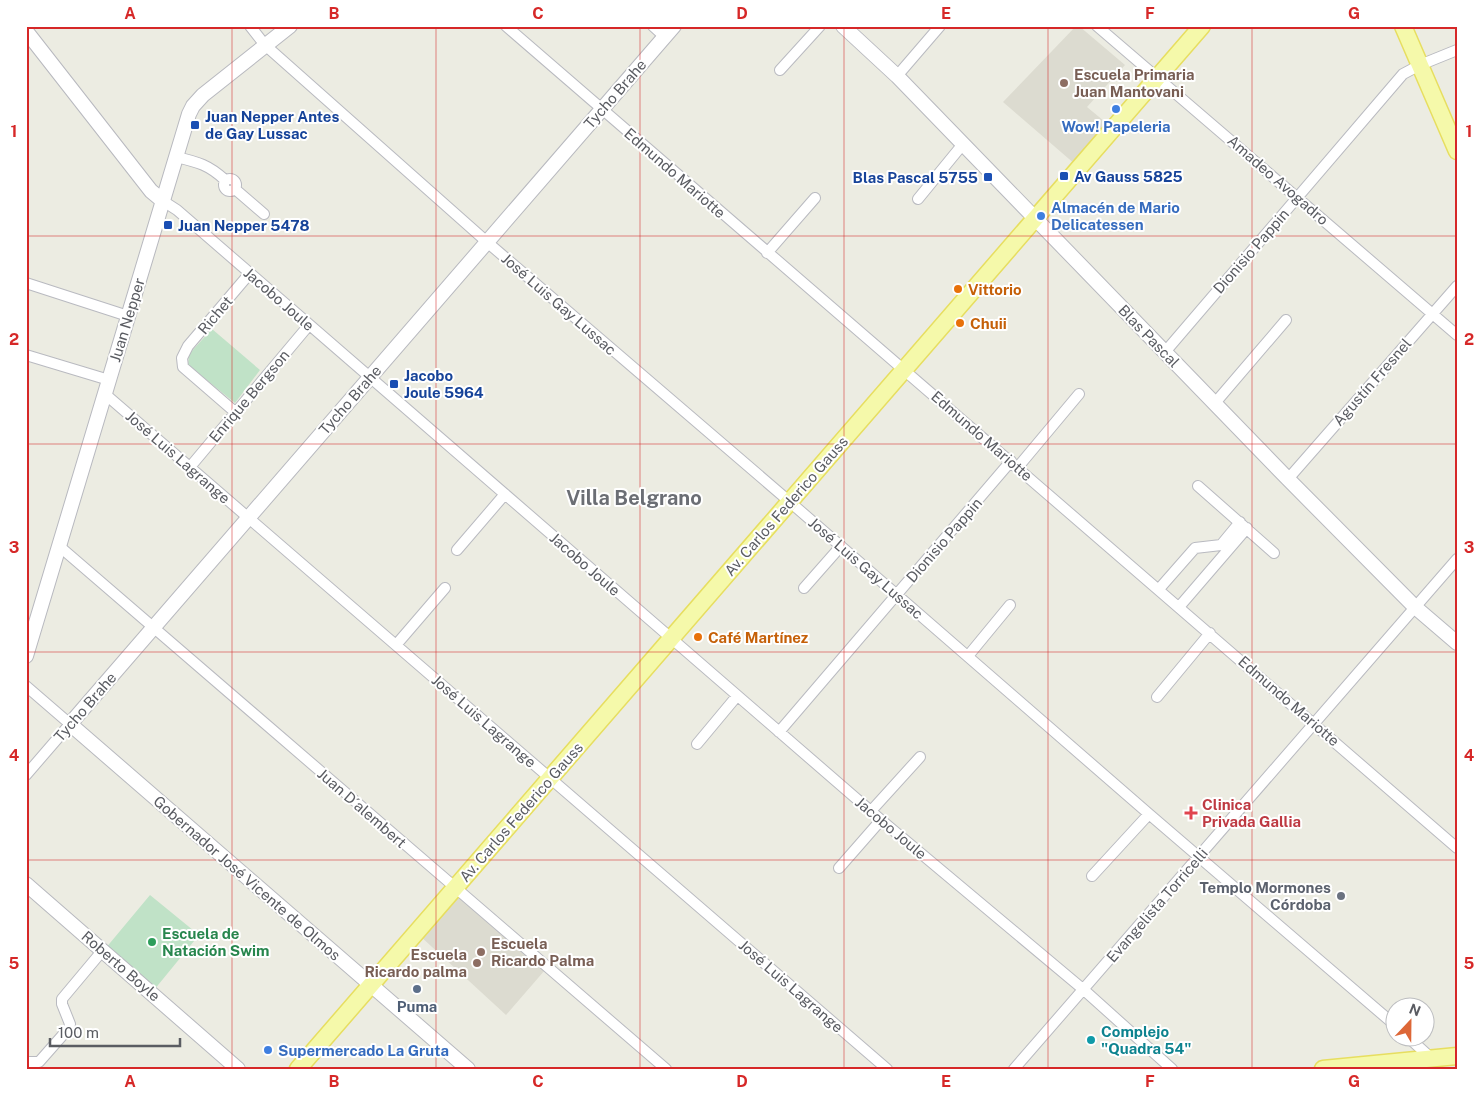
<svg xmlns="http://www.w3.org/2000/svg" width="1483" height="1095" font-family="'Public Sans',sans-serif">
	<rect width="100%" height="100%" fill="#ecece2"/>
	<!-- education -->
	<path fill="#dcdbd0" d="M 1076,26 L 1079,26 L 1125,65 L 1087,107 L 1110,126 L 1076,165 L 1003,102 Z
		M 455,894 L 545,970 L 506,1015 L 419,935 Z"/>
	<!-- green -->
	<path fill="#c0e2c7" d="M 212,329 L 260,370 L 235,403 L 188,365 L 189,354 Z
		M 150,895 L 199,935 L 154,990 L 105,949 Z"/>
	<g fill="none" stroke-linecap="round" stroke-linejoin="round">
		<defs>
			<path id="minor" d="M 250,26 L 265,45 L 487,242 L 790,502 L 1149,814 L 1396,1026
				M 506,26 L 1457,848
				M 653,26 L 665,37
				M 1097,26 L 1457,335
				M 780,70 L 820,26
				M 897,76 L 940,26
				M 176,157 C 198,162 209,165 225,180
				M224 185a6 6 0 1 1 12 0a6 6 0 1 1-12 0Z
				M 235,189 L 264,214
				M 918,199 L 963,144
				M 163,201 L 177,210 L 881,820 L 1084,990 L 1172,1069
				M 767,253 L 815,198
				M 26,283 L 128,316
				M 1165,352 L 1403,74 L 1420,65 L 1457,50
				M 26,355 L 109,380
				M 105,394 L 887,1069
				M 1215,403 L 1286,320
				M 235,412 L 183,367 L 182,358 L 188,346 L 250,273
				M 190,467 L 309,325
				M 1018,467 L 1079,394
				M 1288,479 L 1457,286
				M 1198,486 L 1274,553
				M 59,546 L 666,1069
				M 457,550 L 505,494
				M 804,588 L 841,546
				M 1159,589 L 1195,548 L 1221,545 L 1240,522
				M 1179,607 L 1247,528
				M 396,645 L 445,588
				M 968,656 L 1010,605
				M 26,686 L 70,724 L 26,775
				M 1157,697 L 1210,633
				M 779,732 L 1011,461
				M 697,744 L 737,696
				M 871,811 L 920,757
				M 839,868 L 881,820
				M 1092,876 L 1149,814
				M 1409,1038 L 1431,1058
				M 26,1062 L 39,1062 L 69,1028 L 70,1024 L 62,1004 L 62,999 L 103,950
				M 1014,1069 L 1457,559"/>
			<path id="secondary" d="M 843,26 L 897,76 L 1288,479 L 1415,607 L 1457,643
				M 26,31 L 151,191 L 163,201
				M 26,656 L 189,114 L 193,106 L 203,95 L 290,26
				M 26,884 L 238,1069
				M 468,1069 L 70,724 L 674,26"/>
			<path id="primary" d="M 1403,26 L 1457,151
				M 298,1069 L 1202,26
				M 1323,1069 L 1457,1056"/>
		</defs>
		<!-- minor casing -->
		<use href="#minor" stroke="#b9bac0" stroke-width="12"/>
		<!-- secondary casing -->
		<use href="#secondary" stroke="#b8b9bf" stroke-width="16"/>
		<!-- primary casing -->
		<use href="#primary" stroke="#e7de60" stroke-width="19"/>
		<!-- minor -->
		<use href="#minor" stroke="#fff" stroke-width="10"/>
		<!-- secondary -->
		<use href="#secondary" stroke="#fff" stroke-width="14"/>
		<!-- primary -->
		<use href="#primary" stroke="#f5f9aa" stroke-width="16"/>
	</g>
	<!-- grid -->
	<path fill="none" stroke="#d62828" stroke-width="1" stroke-opacity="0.55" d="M 232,26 L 232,1069M 436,26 L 436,1069M 640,26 L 640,1069M 844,26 L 844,1069M 1048,26 L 1048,1069M 1252,26 L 1252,1069M 26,236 L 1457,236M 26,444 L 1457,444M 26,652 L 1457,652M 26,860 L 1457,860"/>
	<!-- markers -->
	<g fill="#8d6e63" stroke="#fff" stroke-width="2">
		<circle cx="1064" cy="83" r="5"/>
		<circle cx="481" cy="952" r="5"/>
		<circle cx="477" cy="963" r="5"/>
	</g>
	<g fill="#3f7fe0" stroke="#fff" stroke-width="2">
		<circle cx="1116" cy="109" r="5"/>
		<circle cx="1041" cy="216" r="5"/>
		<circle cx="268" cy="1050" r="5"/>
	</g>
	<g fill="#1a4fb4" stroke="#fff" stroke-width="2">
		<rect x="190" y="120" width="10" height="10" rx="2.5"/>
		<rect x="1059" y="171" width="10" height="10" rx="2.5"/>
		<rect x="983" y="172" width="10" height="10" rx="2.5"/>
		<rect x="163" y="220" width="10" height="10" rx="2.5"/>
		<rect x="389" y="379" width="10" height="10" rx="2.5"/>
	</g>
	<g fill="#e8710a" stroke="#fff" stroke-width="2">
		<circle cx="958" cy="289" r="5"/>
		<circle cx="960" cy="323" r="5"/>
		<circle cx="698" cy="637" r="5"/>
	</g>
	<path fill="#e0444e" stroke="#fff" stroke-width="2" d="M1188.5 805.5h5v5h5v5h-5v5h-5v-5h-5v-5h5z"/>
	<circle fill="#6b7280" stroke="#fff" stroke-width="2" cx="1341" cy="896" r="5"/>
	<circle fill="#2e9e5b" stroke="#fff" stroke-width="2" cx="152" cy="942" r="5"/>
	<circle fill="#5c6f8a" stroke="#fff" stroke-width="2" cx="417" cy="989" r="5"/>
	<circle fill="#0f9aa8" stroke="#fff" stroke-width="2" cx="1091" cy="1040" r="5"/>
	<g text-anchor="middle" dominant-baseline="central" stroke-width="4" stroke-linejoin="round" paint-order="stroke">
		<!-- education labels -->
		<g font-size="15" font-weight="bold" fill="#785e54" stroke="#fff" text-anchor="start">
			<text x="1074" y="74">Escuela Primaria<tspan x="1074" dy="17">Juan Mantovani</tspan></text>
			<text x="491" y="943">Escuela<tspan x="491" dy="17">Ricardo Palma</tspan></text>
			<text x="467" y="954" text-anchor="end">Escuela<tspan x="467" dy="17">Ricardo palma</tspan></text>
		</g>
		<!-- street labels -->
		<g font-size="15" fill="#5a5c62" stroke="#fff">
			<text transform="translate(615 94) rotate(-49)">Tycho Brahe</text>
			<text transform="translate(675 173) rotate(41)">Edmundo Mariotte</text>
			<text transform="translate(1278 180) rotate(41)">Amadeo Avogadro</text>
			<text transform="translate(1251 251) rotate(-49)">Dionisio Pappin</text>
			<text transform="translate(279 299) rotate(41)">Jacobo Joule</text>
			<text transform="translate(559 304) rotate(41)">José Luis Gay Lussac</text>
			<text transform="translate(215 315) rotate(-50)">Richet</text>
			<text transform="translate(127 320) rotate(-73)">Juan Nepper</text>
			<text transform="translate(1149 336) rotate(46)">Blas Pascal</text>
			<text transform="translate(1372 382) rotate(-49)">Agustín Fresnel</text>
			<text transform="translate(249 396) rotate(-50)">Enrique Bergson</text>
			<text transform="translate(350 400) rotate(-49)">Tycho Brahe</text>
			<text transform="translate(982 436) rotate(41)">Edmundo Mariotte</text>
			<text transform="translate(178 457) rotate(41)">José Luis Lagrange</text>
			<text transform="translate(786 506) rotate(-49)">Av. Carlos Federico Gauss</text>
			<text transform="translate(944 540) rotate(-49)">Dionisio Pappin</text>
			<text transform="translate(585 564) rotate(41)">Jacobo Joule</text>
			<text transform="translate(866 568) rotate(41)">José Luis Gay Lussac</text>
			<text transform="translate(1289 701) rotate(41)">Edmundo Mariotte</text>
			<text transform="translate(85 707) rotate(-49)">Tycho Brahe</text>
			<text transform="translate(484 721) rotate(41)">José Luis Lagrange</text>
			<text transform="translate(362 808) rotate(41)">Juan D´alembert</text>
			<text transform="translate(521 812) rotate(-49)">Av. Carlos Federico Gauss</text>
			<text transform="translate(891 828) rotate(40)">Jacobo Joule</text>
			<text transform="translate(247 878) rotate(41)">Gobernador José Vicente de Olmos</text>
			<text transform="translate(1157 905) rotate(-49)">Evangelista Torricelli</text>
			<text transform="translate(121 966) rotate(41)">Roberto Boyle</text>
			<text transform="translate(791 986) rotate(41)">José Luis Lagrange</text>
		</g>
		<!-- transit labels -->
		<g font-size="15" font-weight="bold" fill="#164399" stroke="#fff" text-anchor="start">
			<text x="205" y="116">Juan Nepper Antes<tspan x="205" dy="17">de Gay Lussac</tspan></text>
			<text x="1074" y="176">Av Gauss 5825</text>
			<text x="978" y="177" text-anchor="end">Blas Pascal 5755</text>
			<text x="178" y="225">Juan Nepper 5478</text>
			<text x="404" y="375">Jacobo<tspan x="404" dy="17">Joule 5964</tspan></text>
		</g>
		<!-- shop labels -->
		<g font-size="15" font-weight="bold" fill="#366cbe" stroke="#fff" text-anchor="start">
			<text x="1116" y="126" text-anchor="middle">Wow! Papeleria</text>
			<text x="1051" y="207">Almacén de Mario<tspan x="1051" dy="17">Delicatessen</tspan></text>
			<text x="278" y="1050">Supermercado La Gruta</text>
		</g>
		<!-- food labels -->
		<g font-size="15" font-weight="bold" fill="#c56008" stroke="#fff" text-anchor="start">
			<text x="968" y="289">Vittorio</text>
			<text x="970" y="323">Chuii</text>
			<text x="708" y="637">Café Martínez</text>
		</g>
		<!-- health labels -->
		<g font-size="15" font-weight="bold" fill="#be3a42" stroke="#fff" text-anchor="start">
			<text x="1202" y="804">Clinica<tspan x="1202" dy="17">Privada Gallia</tspan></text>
		</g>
		<!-- worship labels -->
		<g font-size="15" font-weight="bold" fill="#5b616d" stroke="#fff" text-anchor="end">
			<text x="1331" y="887">Templo Mormones<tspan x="1331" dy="17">Córdoba</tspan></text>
		</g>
		<!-- leisure labels -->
		<g font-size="15" font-weight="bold" fill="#27864d" stroke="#fff" text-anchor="start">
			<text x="162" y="933">Escuela de<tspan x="162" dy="17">Natación Swim</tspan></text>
		</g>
		<!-- service labels -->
		<g font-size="15" font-weight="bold" fill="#4e5e75" stroke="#fff">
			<text x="417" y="1006">Puma</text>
		</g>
		<!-- culture labels -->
		<g font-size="15" font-weight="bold" fill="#0d838f" stroke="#fff" text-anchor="start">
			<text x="1101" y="1031">Complejo<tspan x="1101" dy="17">"Quadra 54"</tspan></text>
		</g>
		<!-- district labels -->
		<g font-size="20" font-weight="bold" fill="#6b6e74" stroke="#fff">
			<text x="634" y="498">Villa Belgrano</text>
		</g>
	</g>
	<!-- border -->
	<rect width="1483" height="1095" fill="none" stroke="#ffffff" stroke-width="55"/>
	<!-- north arrow -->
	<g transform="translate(1410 1022) rotate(22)"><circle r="24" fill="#ffffff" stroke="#bdbec0"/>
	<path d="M0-4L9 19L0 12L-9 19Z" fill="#dd6737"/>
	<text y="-8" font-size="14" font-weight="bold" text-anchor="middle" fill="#5a5c62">N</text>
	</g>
	<!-- scale -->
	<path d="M50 1038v8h130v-8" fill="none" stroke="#5a5c62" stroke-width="2.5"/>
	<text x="58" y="1038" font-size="15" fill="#5a5c62" stroke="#ffffff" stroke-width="4" paint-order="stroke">100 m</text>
	<rect x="28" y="28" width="1428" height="1040" fill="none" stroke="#d62828" stroke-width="2"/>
	<g font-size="16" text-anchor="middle" font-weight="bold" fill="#d62828">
		<text x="130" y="19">A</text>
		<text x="334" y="19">B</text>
		<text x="538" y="19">C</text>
		<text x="742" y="19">D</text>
		<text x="946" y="19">E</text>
		<text x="1150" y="19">F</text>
		<text x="1354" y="19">G</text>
		<text x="14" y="137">1</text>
		<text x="1469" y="137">1</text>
		<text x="14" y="345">2</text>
		<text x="1469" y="345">2</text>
		<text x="14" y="553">3</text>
		<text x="1469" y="553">3</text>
		<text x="14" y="761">4</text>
		<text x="1469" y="761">4</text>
		<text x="14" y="969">5</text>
		<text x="1469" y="969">5</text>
		<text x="130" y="1087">A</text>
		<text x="334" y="1087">B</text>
		<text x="538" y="1087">C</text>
		<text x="742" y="1087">D</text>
		<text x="946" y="1087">E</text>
		<text x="1150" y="1087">F</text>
		<text x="1354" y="1087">G</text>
	</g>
</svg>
